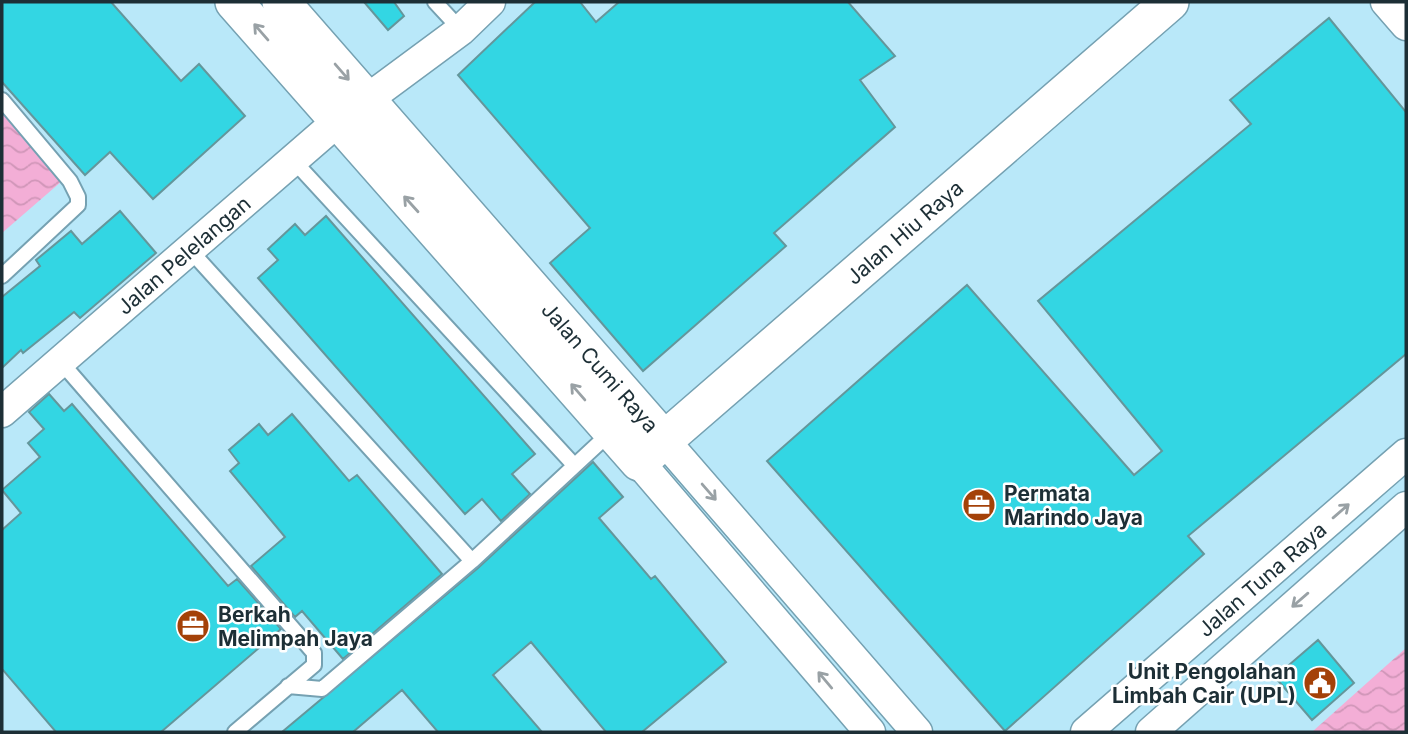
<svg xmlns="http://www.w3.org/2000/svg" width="1408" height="734" font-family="Inter,sans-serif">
	<defs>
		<pattern id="water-waves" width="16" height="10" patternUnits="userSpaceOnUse" patternTransform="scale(1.75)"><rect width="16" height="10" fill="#f3aed6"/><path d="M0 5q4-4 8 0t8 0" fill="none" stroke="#d096b8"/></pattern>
	</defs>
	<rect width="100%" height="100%" fill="#b9e8f9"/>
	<!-- water -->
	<path fill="url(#water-waves)" d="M 2,112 L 62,181 L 2,233 Z
		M 1406,648 L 1406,732 L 1312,732 Z"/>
	<!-- building -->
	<path fill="#33d6e3" stroke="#64969b" stroke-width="2" d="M 2,2 L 111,2 L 181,81 L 199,64 L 245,116 L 153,199 L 110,152 L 85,175 L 2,82 Z
		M 364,2 L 394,2 L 404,16 L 388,30 Z
		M 535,2 L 580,2 L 596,22 L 619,2 L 848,2 L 895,56 L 860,80 L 895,127 L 774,233 L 786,246 L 643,371 L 550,263 L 590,228 L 458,75 Z
		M 1329,18 L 1406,112 L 1406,354 L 1188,536 L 1204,554 L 1005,731 L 767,461 L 967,285 L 1134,475 L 1162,451 L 1038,301 L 1251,124 L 1230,100 Z
		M 120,211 L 156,253 L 80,318 L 74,312 L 23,353 L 21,350 L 2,368 L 2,297 L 40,266 L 36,260 L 71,231 L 82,244 Z
		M 326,216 L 535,454 L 512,474 L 530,494 L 501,521 L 482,499 L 465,514 L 258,278 L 278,260 L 268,249 L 295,224 L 305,235 Z
		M 49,394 L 64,411 L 72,404 L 228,586 L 237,579 L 281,629 L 161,732 L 56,732 L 2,669 L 2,530 L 21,513 L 2,490 L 40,457 L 28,443 L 44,429 L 29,412 Z
		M 292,414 L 349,481 L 357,475 L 442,574 L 343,659 L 302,611 L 295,617 L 251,566 L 285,537 L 230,471 L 239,463 L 229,450 L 259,424 L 268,435 Z
		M 593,462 L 623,497 L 599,518 L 651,579 L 655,576 L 726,662 L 642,732 L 606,732 L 531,642 L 493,675 L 542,732 L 438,732 L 402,690 L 353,732 L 282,732 L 478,568 Z
		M 1318,640 L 1354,683 L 1312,720 L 1275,677 Z"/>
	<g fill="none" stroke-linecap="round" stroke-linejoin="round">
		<defs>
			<path id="service" d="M 435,2 L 461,30
				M 2,100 L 70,181 L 78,197 L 78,205 L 2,276
				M 293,160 L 574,465
				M 189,249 L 472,561
				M 60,361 L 314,653 L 314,665 L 235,732
				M 288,686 L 322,689 L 472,561 L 612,431"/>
			<g id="minor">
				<path d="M 1386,2 L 1406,25"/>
				<path id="s1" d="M 2,412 L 338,121 L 461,30 L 490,2"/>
				<path d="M 664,440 L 917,732"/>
				<path d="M 639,462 L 870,732"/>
				<path id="s2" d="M 1086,732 L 1406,454"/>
				<path d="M 1151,732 L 1406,507"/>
			</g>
			<g id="tertiary">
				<path id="s3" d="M 234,2 L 639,462 L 1170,2"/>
				<path id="s4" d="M 281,2 L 664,440"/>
			</g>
		</defs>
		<!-- service casing -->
		<use href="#service" stroke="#75a1b2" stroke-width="18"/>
		<!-- minor casing -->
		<use href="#minor" stroke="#75a1b2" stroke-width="33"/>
		<!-- tertiary casing -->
		<use href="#tertiary" stroke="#75a1b2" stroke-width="40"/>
		<!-- service -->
		<use href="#service" stroke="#fff" stroke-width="14"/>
		<!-- minor -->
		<use href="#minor" stroke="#fff" stroke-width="30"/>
		<!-- tertiary -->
		<use href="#tertiary" stroke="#fff" stroke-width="37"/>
	</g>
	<!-- one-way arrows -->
	<defs><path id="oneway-shaft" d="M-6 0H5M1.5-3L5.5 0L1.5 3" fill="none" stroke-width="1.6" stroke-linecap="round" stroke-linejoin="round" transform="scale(1.75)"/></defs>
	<g stroke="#99a1a5">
		<use href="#oneway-shaft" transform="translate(261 32) rotate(-131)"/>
		<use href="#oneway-shaft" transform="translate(342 72) rotate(49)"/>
		<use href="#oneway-shaft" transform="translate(411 204) rotate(-132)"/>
		<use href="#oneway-shaft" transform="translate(578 392) rotate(-131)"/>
		<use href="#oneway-shaft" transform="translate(709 492) rotate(49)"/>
		<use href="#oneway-shaft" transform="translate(1341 511) rotate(-41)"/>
		<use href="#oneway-shaft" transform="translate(1300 600) rotate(139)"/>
		<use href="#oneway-shaft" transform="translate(825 680) rotate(-130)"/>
	</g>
	<!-- icons -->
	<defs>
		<symbol id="office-disc" viewBox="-11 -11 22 22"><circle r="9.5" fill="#a44108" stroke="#fff"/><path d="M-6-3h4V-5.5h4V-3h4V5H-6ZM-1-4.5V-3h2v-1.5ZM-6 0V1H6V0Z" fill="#fff"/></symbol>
		<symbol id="civic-disc" viewBox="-11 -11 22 22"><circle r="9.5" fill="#a44108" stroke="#fff"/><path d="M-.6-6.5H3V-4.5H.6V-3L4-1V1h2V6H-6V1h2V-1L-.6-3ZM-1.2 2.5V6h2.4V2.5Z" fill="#fff"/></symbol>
	</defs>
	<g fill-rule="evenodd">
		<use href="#office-disc" x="960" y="486" width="38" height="38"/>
		<use href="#office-disc" x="174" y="607" width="38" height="38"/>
		<use href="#civic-disc" x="1301" y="664" width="38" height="38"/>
	</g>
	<g text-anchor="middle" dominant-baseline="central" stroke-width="5" stroke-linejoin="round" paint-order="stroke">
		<!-- street labels -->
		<g font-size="21" fill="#1d2f36" stroke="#fff">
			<text stroke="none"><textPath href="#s3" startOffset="964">Jalan Hiu Raya</textPath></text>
			<text stroke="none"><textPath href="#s1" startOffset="240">Jalan Pelelangan</textPath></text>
			<text stroke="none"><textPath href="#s4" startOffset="485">Jalan Cumi Raya</textPath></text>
			<text stroke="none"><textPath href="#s2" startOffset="233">Jalan Tuna Raya</textPath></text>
		</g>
		<!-- poi labels -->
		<g font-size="21" font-weight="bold" fill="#1d2f36" stroke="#fff" text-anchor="start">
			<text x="1004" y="493">Permata<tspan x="1004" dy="24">Marindo Jaya</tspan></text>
			<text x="218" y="614">Berkah<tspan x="218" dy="24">Melimpah Jaya</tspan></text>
			<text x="1296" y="671" text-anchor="end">Unit Pengolahan<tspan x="1296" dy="24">Limbah Cair (UPL)</tspan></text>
		</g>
	</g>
	<!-- border -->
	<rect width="1408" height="734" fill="none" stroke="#1d2f36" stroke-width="7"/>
</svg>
